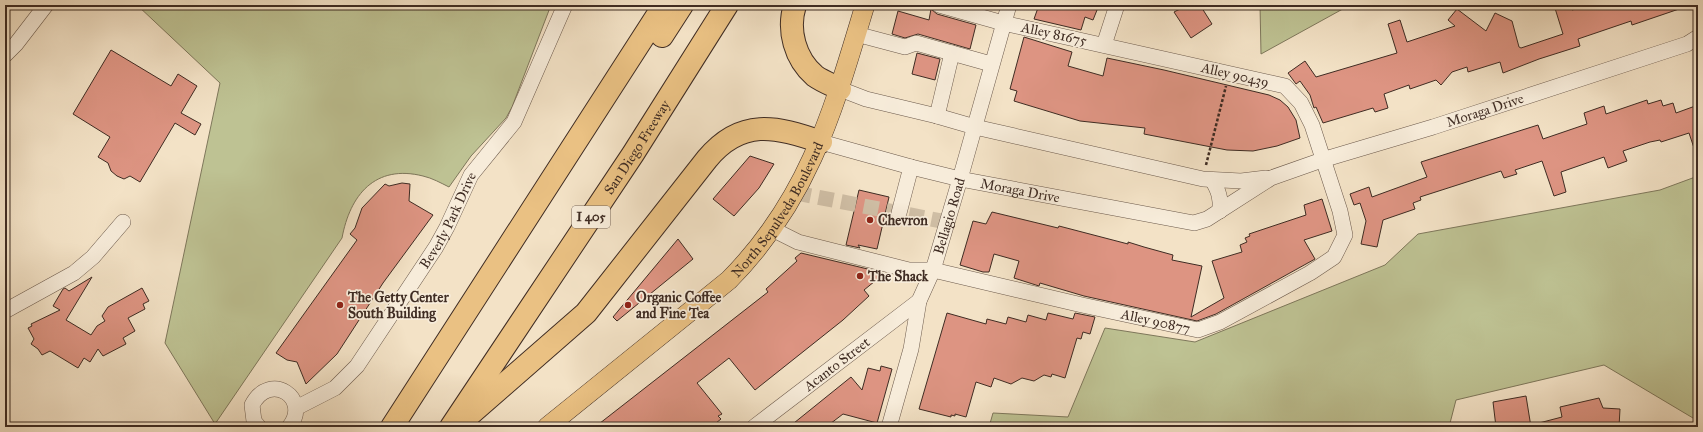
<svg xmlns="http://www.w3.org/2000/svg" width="1703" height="432" font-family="'IM FELL Great Primer',serif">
	<rect width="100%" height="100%" fill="#f3e2c6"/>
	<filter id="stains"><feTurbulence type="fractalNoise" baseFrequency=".005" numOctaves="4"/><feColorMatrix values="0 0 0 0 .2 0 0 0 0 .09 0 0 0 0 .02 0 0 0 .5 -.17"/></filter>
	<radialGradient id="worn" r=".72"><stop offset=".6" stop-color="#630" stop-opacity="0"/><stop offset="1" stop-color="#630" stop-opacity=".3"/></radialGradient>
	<!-- green -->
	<path fill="#bec293" stroke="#7e775b" d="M 137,5 L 551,5 L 512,107 L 506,118 L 471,156 L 449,187 C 441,183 432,178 423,176 C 375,164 350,195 342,238 L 215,424 L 165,343 L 220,83 Z
		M 1260,5 L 1350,5 L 1261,54 Z
		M 1698,176 L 1698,421 L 1604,365 L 1456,400 L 1449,427 L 1338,427 L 1338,423 L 1306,427 L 989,427 L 993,413 L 1068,417 L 1105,328 L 1195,342 L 1385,265 L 1418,234 L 1660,190 Z"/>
	<!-- building -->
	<path fill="#dd9482" stroke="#3f2c23" d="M 1039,5 L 1099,5 L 1093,20 L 1085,17 L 1081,30 L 1034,19 Z
		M 1178,5 L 1200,5 L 1212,24 L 1191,38 L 1174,12 L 1180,9 Z
		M 1554,5 L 1570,5 L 1572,10 L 1591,5 L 1681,5 L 1682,8 L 1632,25 L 1631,21 L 1578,39 L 1580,46 L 1539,59 L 1503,73 L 1500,62 L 1468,72 L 1467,67 L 1452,72 L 1441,85 L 1436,80 L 1410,89 L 1409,85 L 1384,94 L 1388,108 L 1375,112 L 1373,108 L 1323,123 L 1316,107 L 1314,108 L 1310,95 L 1300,81 L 1296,84 L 1288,73 L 1305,61 L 1316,77 L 1397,53 L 1388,24 L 1400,20 L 1407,42 L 1455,26 L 1448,20 L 1457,9 L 1486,31 L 1495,13 L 1512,21 L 1519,47 L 1521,48 L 1563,34 Z
		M 931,9 L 937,14 L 976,25 L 970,49 L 918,34 L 905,38 L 892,34 L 898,11 L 929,20 Z
		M 1024,37 L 1072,52 L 1068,66 L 1103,76 L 1107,58 L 1164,70 L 1269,95 L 1280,100 L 1288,107 L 1296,120 L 1300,138 L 1277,146 L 1253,151 L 1227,150 L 1144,134 L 1145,128 L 1080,121 L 1014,101 L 1017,91 L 1010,89 Z
		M 111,50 L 171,86 L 178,74 L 197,86 L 181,113 L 201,124 L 195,135 L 175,123 L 140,182 L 130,176 L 124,179 L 117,176 L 111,171 L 108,163 L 98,157 L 110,137 L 73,114 Z
		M 917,53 L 940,59 L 935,80 L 912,74 Z
		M 1647,100 L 1648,104 L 1661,100 L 1663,106 L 1673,103 L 1676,113 L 1698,105 L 1698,154 L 1696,154 L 1689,133 L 1661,142 L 1660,140 L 1650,142 L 1623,151 L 1627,161 L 1608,168 L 1604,157 L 1561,172 L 1566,192 L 1554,196 L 1542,161 L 1515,170 L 1517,174 L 1504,178 L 1501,171 L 1420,197 L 1421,200 L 1413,203 L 1415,209 L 1383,220 L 1377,247 L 1361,244 L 1366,221 L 1360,203 L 1354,205 L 1350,194 L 1369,187 L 1372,197 L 1427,177 L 1421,162 L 1538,125 L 1543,139 L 1587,124 L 1584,113 L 1604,106 L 1606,114 Z
		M 750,156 L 774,164 L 759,188 L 734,216 L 713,199 Z
		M 402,183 L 410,184 L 409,201 L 433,215 L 383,283 L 337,354 L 306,384 L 297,362 L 287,360 L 276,353 L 357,240 L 350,234 L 355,228 L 362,208 L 385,184 L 389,186 Z
		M 859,190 L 889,197 L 877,249 L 858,245 L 860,248 L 846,245 Z
		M 1322,199 L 1332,231 L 1304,240 L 1315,259 L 1216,314 L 1197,321 L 1084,296 L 1040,283 L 1039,286 L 1014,278 L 1019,261 L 994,254 L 989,272 L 983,272 L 960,265 L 973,221 L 986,224 L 992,212 L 1058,228 L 1059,226 L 1128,244 L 1128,242 L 1144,247 L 1173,255 L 1172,260 L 1202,266 L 1191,317 L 1224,298 L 1212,261 L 1242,252 L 1240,245 L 1247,242 L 1245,238 L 1250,236 L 1249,234 L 1306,215 L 1304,205 Z
		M 678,239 L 693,259 L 617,321 L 613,317 Z
		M 801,253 L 876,271 L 880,277 L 864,290 L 869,296 L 843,320 L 755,390 L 729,358 L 697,383 L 722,414 L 718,416 L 721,419 L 711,427 L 595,427 L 768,292 L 766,289 L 797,261 L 795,258 Z
		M 92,277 L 66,320 L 91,335 L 97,326 L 105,321 L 102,316 L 108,307 L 142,288 L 149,301 L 143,304 L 145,309 L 128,318 L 135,331 L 123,338 L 126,344 L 103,356 L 98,349 L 90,362 L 84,358 L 78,368 L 50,351 L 42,355 L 38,349 L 31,344 L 34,339 L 28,328 L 32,326 L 31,324 L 60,310 L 53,306 L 63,289 L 65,288 L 69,291 Z
		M 947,313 L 986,324 L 987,319 L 1006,324 L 1008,317 L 1026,322 L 1028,315 L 1046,320 L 1048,313 L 1073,319 L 1075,313 L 1095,317 L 1090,334 L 1083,332 L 1081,339 L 1077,338 L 1065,378 L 1052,374 L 1051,377 L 1044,375 L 1034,381 L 1022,378 L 1011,384 L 994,378 L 991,387 L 976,382 L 966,417 L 955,414 L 955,416 L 951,415 L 951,417 L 919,409 Z
		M 881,366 L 892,369 L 877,423 L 843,414 L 826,427 L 789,427 L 851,377 L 862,390 L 868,368 L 880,371 Z
		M 1526,396 L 1531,427 L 1496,427 L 1493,402 Z
		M 1599,398 L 1603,408 L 1620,409 L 1619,427 L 1540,427 L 1539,423 L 1562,417 L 1560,407 Z"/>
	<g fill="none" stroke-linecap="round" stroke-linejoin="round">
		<!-- minor-tunnel -->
		<path stroke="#cfbea5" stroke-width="15" stroke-dasharray="15 8" stroke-linecap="butt" d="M 796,193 L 947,222"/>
		<defs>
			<g id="minor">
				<path d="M 856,34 L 905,47 L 916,43 L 991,64"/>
				<path d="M 1104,45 L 1117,5"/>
				<path d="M 5,55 L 16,44 L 46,5"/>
				<path d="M 840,89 L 866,99 L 937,116 L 975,127 L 1203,179 L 1241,181 L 1266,178"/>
				<path d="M 937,116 L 952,53"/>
				<path id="s1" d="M 821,142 L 911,167 L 960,179 L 1194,223 L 1207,219 L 1271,178 L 1322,160 L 1433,127 L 1687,44 L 1698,37"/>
				<path d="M 1212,180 C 1219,191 1221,199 1220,211"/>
				<path d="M 899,213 L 911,167"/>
				<path id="s2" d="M 772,229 L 798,242 L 909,270 L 933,270 L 1082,305 L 1198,330 L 1220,322 L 1310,273 L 1334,257 L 1345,235 L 1340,211 L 1312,125 L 1301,103 L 1285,86 L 1003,23 L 939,5"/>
				<path d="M 5,311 L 74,273 L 93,257 L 123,222"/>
				<path id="s3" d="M 296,408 L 335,388 L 357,366 L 436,247 L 447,227 L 471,175 L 514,122 L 565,5"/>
				<path d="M 259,427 L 254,421 L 252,405 C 270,370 312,399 289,427"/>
				<path id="s4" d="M 754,427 L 919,301"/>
				<path id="s5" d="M 889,427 L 911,349 L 919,301 L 933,270 L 960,179 L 1009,5"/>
			</g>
			<g id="major">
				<path id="s6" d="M 547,427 L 729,280 C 809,199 833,111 865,5"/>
			</g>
			<g id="highway">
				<path d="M 795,5 C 787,30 795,59 815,76 C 822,81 832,85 840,89"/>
				<path d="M 662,36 L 682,5"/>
				<path d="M 468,416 L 586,313 L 707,159 C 741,118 776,126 821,142"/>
				<path d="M 392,427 L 664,5"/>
				<path id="s7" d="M 451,427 L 633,154 L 727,5"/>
			</g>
		</defs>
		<!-- minor casing -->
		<use href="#minor" stroke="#6c5a4c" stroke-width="16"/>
		<!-- major casing -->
		<use href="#major" stroke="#3f2c23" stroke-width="20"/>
		<!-- highway casing -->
		<use href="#highway" stroke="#3f2c23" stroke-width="24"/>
		<!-- path -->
		<path stroke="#3f2c23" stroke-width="2.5" stroke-dasharray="3 2" stroke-linecap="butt" d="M 1206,165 L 1226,86"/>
		<!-- minor -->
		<use href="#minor" stroke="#f7ecda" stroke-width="15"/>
		<!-- major -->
		<use href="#major" stroke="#eac183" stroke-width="19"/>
		<!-- highway -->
		<use href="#highway" stroke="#eac183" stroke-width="22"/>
	</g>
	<!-- markers -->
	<g fill="#8f2418" stroke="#f7ecda" stroke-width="1.5">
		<circle cx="870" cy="220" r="4"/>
		<circle cx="860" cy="276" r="4"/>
		<circle cx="340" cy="305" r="4"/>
		<circle cx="628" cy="305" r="4"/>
	</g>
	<g text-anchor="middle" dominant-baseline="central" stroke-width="3.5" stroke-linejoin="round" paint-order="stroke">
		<!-- shield labels -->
		<rect fill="#f7ecda" stroke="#76665a" stroke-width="1" x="572" y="206" width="38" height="22" rx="3"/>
		<g font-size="13" font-weight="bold" fill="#3f2c23">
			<text x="591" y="217">I 405</text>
		</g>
		<!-- street labels -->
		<g font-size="14" fill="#3f2c23" stroke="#f7ecda">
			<text transform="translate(1054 34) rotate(12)">Alley 81675</text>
			<text transform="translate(1235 75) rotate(13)">Alley 90439</text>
			<text stroke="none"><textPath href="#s1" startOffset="696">Moraga Drive</textPath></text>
			<text stroke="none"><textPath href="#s7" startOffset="336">San Diego Freeway</textPath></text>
			<text stroke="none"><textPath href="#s1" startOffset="205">Moraga Drive</textPath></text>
			<text stroke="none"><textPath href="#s6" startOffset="320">North Sepulveda Boulevard</textPath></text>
			<text stroke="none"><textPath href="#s5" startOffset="220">Bellagio Road</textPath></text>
			<text stroke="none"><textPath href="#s3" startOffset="247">Beverly Park Drive</textPath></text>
			<text stroke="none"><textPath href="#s2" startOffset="396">Alley 90877</textPath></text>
			<text stroke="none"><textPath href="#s4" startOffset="104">Acanto Street</textPath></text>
		</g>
		<!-- poi labels -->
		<g font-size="14" font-weight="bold" fill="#3f2c23" stroke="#f7ecda" text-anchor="start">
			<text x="878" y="220">Chevron</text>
			<text x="868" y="276">The Shack</text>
			<text x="348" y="297">The Getty Center<tspan x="348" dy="16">South Building</tspan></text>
			<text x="636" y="297">Organic Coffee<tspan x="636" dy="16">and Fine Tea</tspan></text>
		</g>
	</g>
	<!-- margin -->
	<rect width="1703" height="432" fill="none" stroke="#f3e2c6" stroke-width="20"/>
	<rect x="6" y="6" width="1691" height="420" fill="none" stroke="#3f2c23" stroke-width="2"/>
	<rect x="10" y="10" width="1683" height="412" fill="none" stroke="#3f2c23"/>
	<rect width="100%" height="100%" filter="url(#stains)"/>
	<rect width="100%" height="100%" fill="url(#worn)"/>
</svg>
